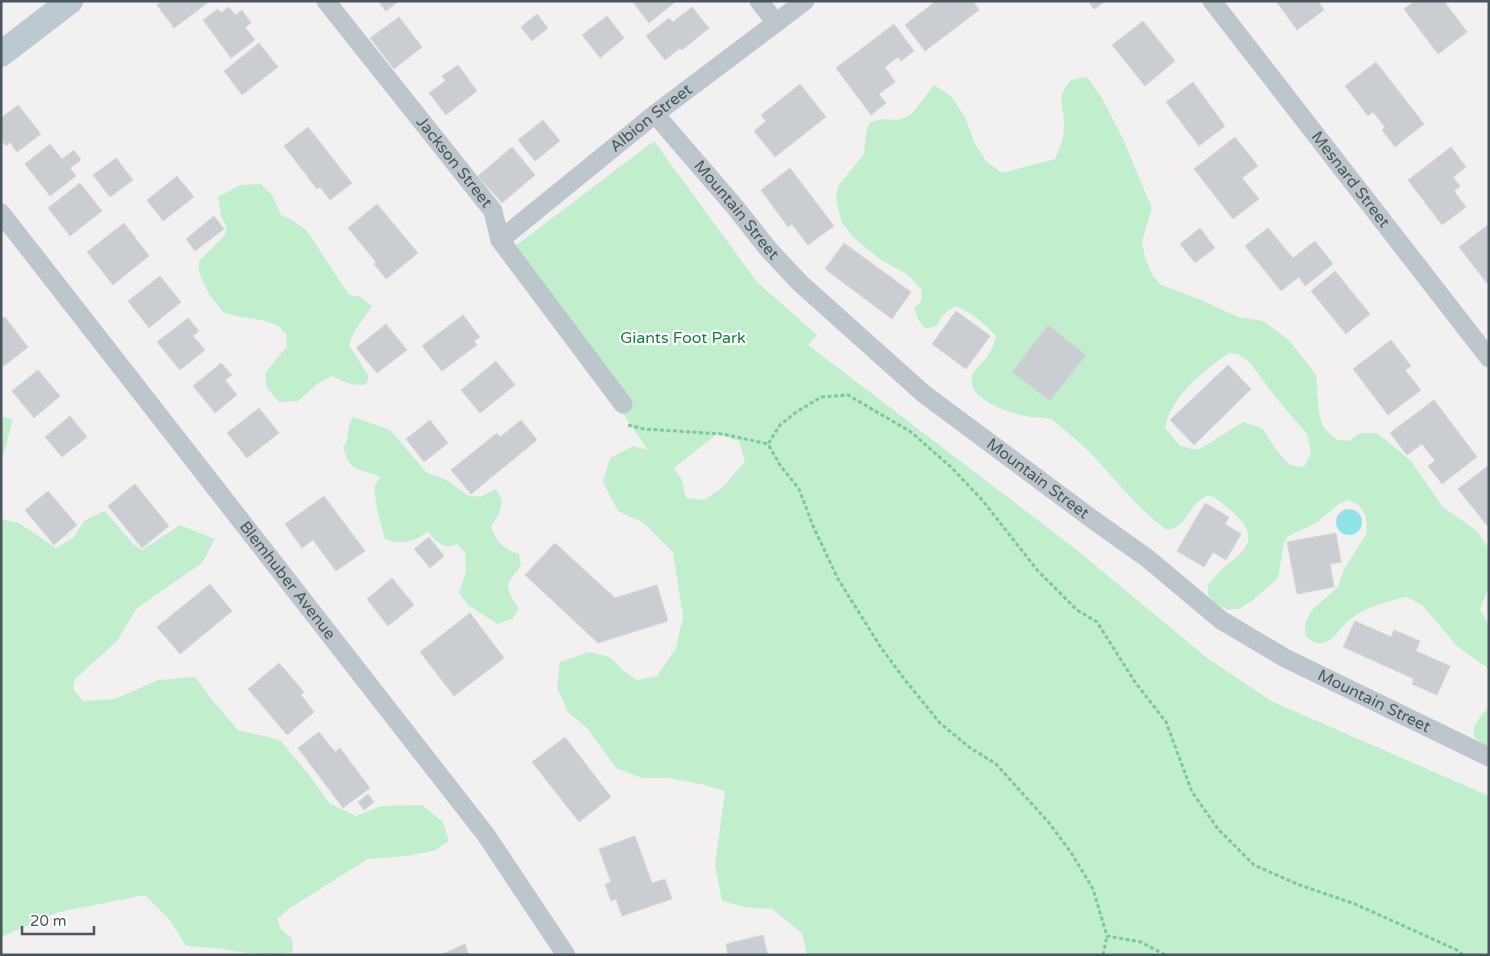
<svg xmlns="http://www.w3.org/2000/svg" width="1490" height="956" font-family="'Varela Round',sans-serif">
	<rect width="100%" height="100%" fill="#f3f0f1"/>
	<!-- green -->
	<path fill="#c1eecd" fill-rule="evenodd" d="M 1087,77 L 1102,98 L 1123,139 L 1152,208 L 1142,241 L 1145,258 L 1153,276 L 1161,285 L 1201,300 L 1238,317 L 1263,321 L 1289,340 L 1316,375 L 1319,412 L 1322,424 L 1327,431 L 1337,440 L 1348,441 L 1361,433 L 1377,433 L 1411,461 L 1442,506 L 1477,531 L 1489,548 L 1489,587 L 1480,609 L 1489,626 L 1489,672 L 1486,667 L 1457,646 L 1422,605 L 1407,597 C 1388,601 1364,607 1349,620 C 1340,628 1334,641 1322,643 C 1314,644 1310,640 1305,635 L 1305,623 L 1312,610 L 1338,587 L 1344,569 L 1367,533 L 1366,516 L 1359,505 L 1349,500 L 1339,504 L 1316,523 L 1288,536 L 1284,543 L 1278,578 L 1253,600 L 1239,609 L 1228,610 L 1215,603 L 1208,595 L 1208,585 C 1213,580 1217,574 1221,570 C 1230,562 1245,553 1248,541 C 1252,523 1223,503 1210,495 C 1187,502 1190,526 1167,530 C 1129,503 1105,462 1068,433 C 1063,429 1056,422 1050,419 C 1045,417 1037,418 1031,417 C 1015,415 977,403 972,385 C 972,382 972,377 972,374 C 983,362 993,352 996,336 C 984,323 972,312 955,306 C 952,308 947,311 944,314 C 937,323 940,328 925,328 L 918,319 L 914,308 L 922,300 L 921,289 L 908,275 L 881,260 L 854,238 L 842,223 L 836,199 L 838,186 L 864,154 L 866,132 L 870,122 L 884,119 L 898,120 L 911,115 L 934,85 L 951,96 L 965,117 L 974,142 L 986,161 L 1002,173 L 1055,159 C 1060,147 1064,138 1064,124 C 1064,102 1054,101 1071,80 ZM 1229,353 L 1238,354 L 1251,364 L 1277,399 L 1307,434 L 1311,453 L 1304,467 L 1290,465 L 1277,451 L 1262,428 L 1243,422 L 1200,449 L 1191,449 L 1179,445 L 1165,428 C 1172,395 1202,372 1229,353 Z
		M 654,141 L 757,282 L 817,335 L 808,345 L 1073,547 L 1206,657 L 1271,701 L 1489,796 L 1489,955 L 807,955 L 802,933 L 772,909 L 745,907 L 722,901 L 715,865 L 725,791 L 704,785 L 669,778 L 642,778 L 616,768 L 587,728 L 568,712 L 557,688 L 560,662 L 589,652 L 610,657 L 625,672 L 637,680 L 657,676 L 676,648 L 683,617 L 673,552 L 644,523 L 618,511 L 603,482 L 610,458 L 633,446 L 648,450 L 510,250 ZM 717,434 L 739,441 L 745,461 L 724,486 L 704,500 L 686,498 L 682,480 L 674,468 Z
		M 261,184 L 272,195 L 281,215 L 295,222 L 307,231 L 349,295 L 361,297 L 372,306 C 363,321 354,328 349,345 L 369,377 L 366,384 C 354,388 343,380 331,376 L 317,384 L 298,401 L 279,402 L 267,388 L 265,373 L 287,346 L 286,334 L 277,325 L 261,320 L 240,317 L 223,312 L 209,294 L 199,273 L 199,261 L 224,236 L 227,229 L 221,215 L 218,197 L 240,185 Z
		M 1,417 L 13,419 L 4,453 L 1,457 Z
		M 353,417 L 390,430 L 427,473 L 445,479 L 467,495 L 480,497 L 496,489 L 502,500 L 499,514 L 491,527 C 497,542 503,549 519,554 L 521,566 C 504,585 505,588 519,609 L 512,619 L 497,624 L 468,605 L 459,593 L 466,572 L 465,552 L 457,544 L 447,547 L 436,541 L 428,532 C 411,542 404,546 385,539 L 377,510 L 374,487 L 380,477 C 371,472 360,472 353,466 C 348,463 345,453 343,448 C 351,436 345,430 353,417 Z
		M 105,511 L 133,544 L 142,550 L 180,525 L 215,539 L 202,563 L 137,608 L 117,641 L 75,679 L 73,689 L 83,701 L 114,699 L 159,680 L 195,677 L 213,701 L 238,730 L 280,740 L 309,775 L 330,804 L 356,816 L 381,806 L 422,805 L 443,822 L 449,841 L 436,850 L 407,856 L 368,859 L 290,908 L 277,919 L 281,929 L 292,939 L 293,952 C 269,956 245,953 222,949 C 211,947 198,947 186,946 L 170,920 L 145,895 L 59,912 L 1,937 L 1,519 L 19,523 L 56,548 L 73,538 L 85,520 Z
		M 1489,706 L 1489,747 C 1461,734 1477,722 1489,706 Z"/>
	<!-- water -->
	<path fill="#90e2e9" d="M1336 522a13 13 0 1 1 26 0a13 13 0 1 1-26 0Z"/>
	<!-- building -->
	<path fill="#caced2" stroke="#d4d7db" d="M 162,1 L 210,1 L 174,28 L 157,5 Z
		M 378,1 L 399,1 L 386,11 Z
		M 632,1 L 675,1 L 675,2 L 649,23 Z
		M 936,1 L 973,1 L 979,10 L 925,51 L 905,25 Z
		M 1088,1 L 1106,1 L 1094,9 Z
		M 1276,1 L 1318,1 L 1324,10 L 1297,30 Z
		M 1415,1 L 1444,1 L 1467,32 L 1438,54 L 1404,9 Z
		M 229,7 L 235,15 L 242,10 L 251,23 L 245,27 L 255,40 L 231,58 L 203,20 L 218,9 L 221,13 Z
		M 692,7 L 709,28 L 682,50 L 680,48 L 665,60 L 646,36 L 669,18 L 673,22 Z
		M 537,14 L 548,28 L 532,41 L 521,27 Z
		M 607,16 L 624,38 L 600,58 L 582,35 Z
		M 399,17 L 422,47 L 394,69 L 370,38 Z
		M 1143,21 L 1175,61 L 1145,86 L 1112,45 Z
		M 894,24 L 914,51 L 901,61 L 898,57 L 885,67 L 895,82 L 879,94 L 886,103 L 871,115 L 836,68 Z
		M 259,43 L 278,67 L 242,95 L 224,71 Z
		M 1376,62 L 1424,124 L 1395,147 L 1382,130 L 1385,127 L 1373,112 L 1368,116 L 1345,86 Z
		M 458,65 L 477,91 L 446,115 L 429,93 L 445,81 L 442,76 Z
		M 1193,82 L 1225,126 L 1199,146 L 1166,102 Z
		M 800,84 L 826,117 L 775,157 L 754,131 L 766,121 L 761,115 Z
		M 18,105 L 41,134 L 17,152 L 10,142 L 6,146 L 1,139 L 1,118 Z
		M 543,120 L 560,141 L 535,161 L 518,140 Z
		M 308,127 L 352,183 L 330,200 L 320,187 L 317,189 L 284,146 Z
		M 1235,137 L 1258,166 L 1242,178 L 1259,199 L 1233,219 L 1194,169 Z
		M 50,144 L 62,159 L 74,150 L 81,160 L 70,168 L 76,176 L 50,196 L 25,164 Z
		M 512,147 L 535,175 L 502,203 L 478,176 Z
		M 1451,147 L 1466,167 L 1453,177 L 1460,186 L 1454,191 L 1466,207 L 1442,225 L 1408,180 Z
		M 116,158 L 133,180 L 110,197 L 93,175 Z
		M 790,168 L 834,226 L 808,245 L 792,224 L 788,227 L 761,190 Z
		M 177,176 L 194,197 L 163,221 L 147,200 Z
		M 80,183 L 102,211 L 70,236 L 48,208 Z
		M 377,204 L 418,253 L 386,279 L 374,264 L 376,262 L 348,228 Z
		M 214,216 L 224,229 L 195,251 L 186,239 Z
		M 124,223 L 149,256 L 113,285 L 87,252 Z
		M 1489,224 L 1489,286 L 1459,247 Z
		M 1200,228 L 1215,248 L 1195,263 L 1180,244 Z
		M 1268,228 L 1293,258 L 1315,241 L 1333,264 L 1305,286 L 1299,277 L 1281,291 L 1245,246 Z
		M 844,243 L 911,292 L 892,319 L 825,269 Z
		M 1335,271 L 1370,314 L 1346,334 L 1311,291 Z
		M 160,276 L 181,302 L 149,328 L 128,301 Z
		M 956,311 L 990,336 L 966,369 L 932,344 Z
		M 463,315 L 480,337 L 474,341 L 477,345 L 442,371 L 422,346 Z
		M 5,317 L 28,347 L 4,366 L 1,363 L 1,319 Z
		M 188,318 L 199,331 L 193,336 L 205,350 L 180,370 L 157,342 Z
		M 386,324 L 407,350 L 377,373 L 356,348 Z
		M 1048,325 L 1086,355 L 1050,401 L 1012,372 Z
		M 1391,340 L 1411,366 L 1405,370 L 1421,390 L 1388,415 L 1353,369 Z
		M 496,361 L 515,385 L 480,413 L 461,390 Z
		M 221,363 L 232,375 L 225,380 L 237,395 L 215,413 L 193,386 Z
		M 1228,365 L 1251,389 L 1194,445 L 1170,420 Z
		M 38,370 L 60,396 L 34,418 L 12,391 Z
		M 1434,400 L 1477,457 L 1442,484 L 1428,466 L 1435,461 L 1422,444 L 1407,455 L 1390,433 Z
		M 259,408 L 279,433 L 247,458 L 227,433 Z
		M 70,416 L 87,437 L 62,457 L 45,437 Z
		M 430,420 L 448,443 L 424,462 L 406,439 Z
		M 521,420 L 537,440 L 471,494 L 451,470 L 497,433 L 500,437 Z
		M 1489,465 L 1489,528 L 1458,489 Z
		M 135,484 L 169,526 L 142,548 L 108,506 Z
		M 48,491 L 77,525 L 54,545 L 25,510 Z
		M 324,496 L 365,551 L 336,571 L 313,540 L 302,548 L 285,524 Z
		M 1205,503 L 1229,517 L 1225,524 L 1241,534 L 1226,560 L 1213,552 L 1204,567 L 1177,551 Z
		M 1336,533 L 1341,562 L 1330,564 L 1334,587 L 1297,594 L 1287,542 Z
		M 429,537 L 444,556 L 430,568 L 414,549 Z
		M 555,543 L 615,598 L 657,585 L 668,621 L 598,643 L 525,575 Z
		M 392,578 L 414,605 L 388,626 L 367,599 Z
		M 210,584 L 232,611 L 180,654 L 157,627 Z
		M 470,613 L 504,658 L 454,696 L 420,652 Z
		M 1355,621 L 1391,637 L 1394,630 L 1420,641 L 1416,651 L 1450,666 L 1437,695 L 1412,684 L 1414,679 L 1343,647 Z
		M 279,663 L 304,692 L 301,695 L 314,712 L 287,735 L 248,689 Z
		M 319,732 L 335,752 L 340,748 L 370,788 L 343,808 L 298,748 Z
		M 565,737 L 611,797 L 579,822 L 532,762 Z
		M 368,794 L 374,802 L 364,810 L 358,802 Z
		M 635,836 L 652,883 L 665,879 L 672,899 L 622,916 L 616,899 L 611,901 L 605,884 L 611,882 L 599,849 Z
		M 763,935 L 768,955 L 728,955 L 726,944 Z
		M 465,944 L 469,955 L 440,955 Z"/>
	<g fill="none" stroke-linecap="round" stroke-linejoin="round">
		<!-- path -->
		<path stroke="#7aca98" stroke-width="3" stroke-dasharray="4 2.5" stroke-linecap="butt" d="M 628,425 L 644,429 L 723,434 L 768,444
			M 1103,955 L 1107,936
			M 1165,955 L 1141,942 L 1107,936 L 1093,889 L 1072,854 L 1050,824 L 996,764 L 969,747 L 940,723 L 905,680 L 880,646 L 838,579 L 813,526 L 799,489 L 780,465 L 768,444 L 780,425 L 795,413 L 821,397 L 848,395 L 911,432 L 952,468 L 983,501 L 1038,571 L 1077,610 L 1097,622 L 1135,682 L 1166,722 L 1192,792 L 1218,829 L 1254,865 L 1297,884 L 1355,904 L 1457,950 L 1463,955"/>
		<!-- street -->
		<g stroke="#bdc6cc" stroke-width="19">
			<path id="s1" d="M 326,1 L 493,211 L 500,240 L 623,404"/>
			<path d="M 759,1 L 776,23"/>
			<path id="s2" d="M 1212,1 L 1489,358"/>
			<path id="s3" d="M 655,114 L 735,207 L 769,250 L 800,283 L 924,394 L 1092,519 L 1147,558 L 1221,620 L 1285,658 L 1489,757"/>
			<path id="s4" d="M 1,213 L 486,835 L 566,955"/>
			<path id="s5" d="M 500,240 L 655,114 L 805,1"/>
		</g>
		<!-- secondary -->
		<path stroke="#bdc9d1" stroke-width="26" d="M 1,54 L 70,1"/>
	</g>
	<g text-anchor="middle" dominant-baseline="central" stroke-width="4.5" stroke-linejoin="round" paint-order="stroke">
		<!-- street labels -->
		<g font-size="16" fill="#49565d" stroke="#fff">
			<text stroke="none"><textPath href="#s5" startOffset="194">Albion Street</textPath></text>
			<text stroke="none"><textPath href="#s1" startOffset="206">Jackson Street</textPath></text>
			<text stroke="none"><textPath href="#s2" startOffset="226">Mesnard Street</textPath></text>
			<text stroke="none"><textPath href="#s3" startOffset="126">Mountain Street</textPath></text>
			<text stroke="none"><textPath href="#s3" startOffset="531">Mountain Street</textPath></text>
			<text stroke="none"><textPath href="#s4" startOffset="466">Blemhuber Avenue</textPath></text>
			<text stroke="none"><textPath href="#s3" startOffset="936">Mountain Street</textPath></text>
		</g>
		<!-- park labels -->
		<g font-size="16" fill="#1b7d3f" stroke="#fff">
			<text x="683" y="338">Giants Foot Park</text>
		</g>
	</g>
	<!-- border -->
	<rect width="1490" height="956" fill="none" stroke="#49565d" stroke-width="5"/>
	<!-- scale -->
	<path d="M22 926v8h72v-8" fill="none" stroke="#49565d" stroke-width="2.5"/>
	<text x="30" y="926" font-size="15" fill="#49565d" stroke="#ffffff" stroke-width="4" paint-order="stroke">20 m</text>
</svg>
